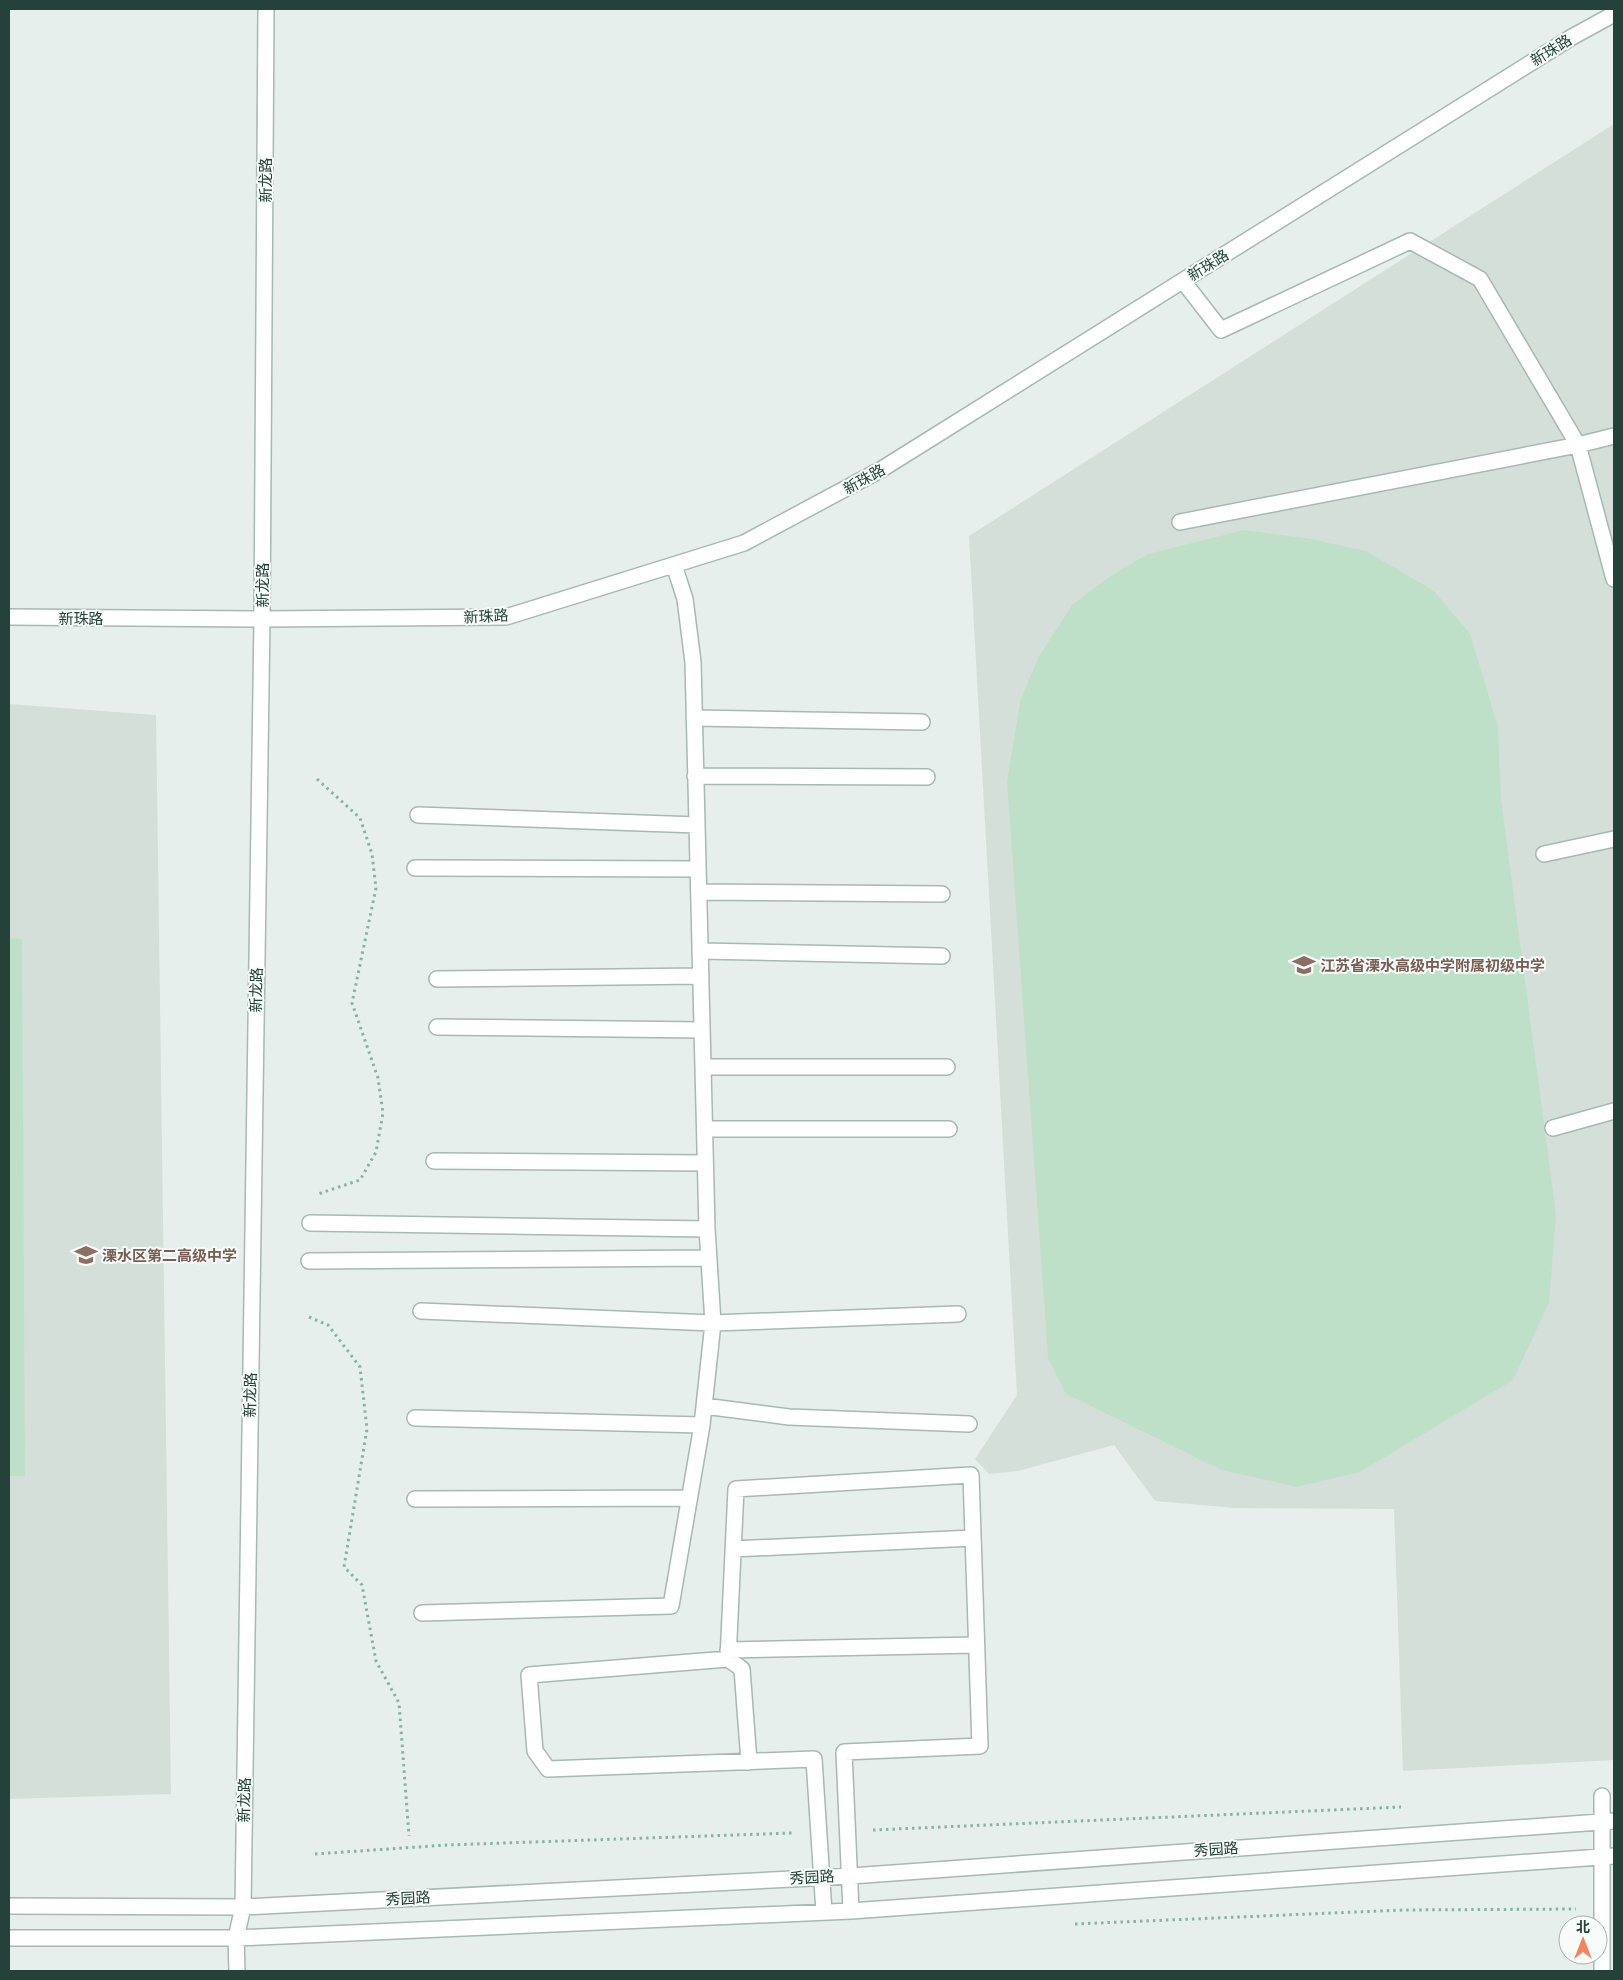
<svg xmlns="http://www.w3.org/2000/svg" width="1623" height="1980" font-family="Ubuntu,'Noto Sans SC',sans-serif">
	<rect width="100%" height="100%" fill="#e6efeb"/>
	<!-- built -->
	<path fill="#d4dfda" d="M 1614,124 L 1614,1760 L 1403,1771 L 1394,1509 L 1235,1508 L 1155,1501 L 1114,1445 L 1018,1471 L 989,1474 L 975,1459 L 1017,1395 L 969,536 Z
		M 9,704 L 156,715 L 171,1794 L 9,1799 Z"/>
	<!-- pitch -->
	<path fill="#bfe0c8" d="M 1244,530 L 1312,539 L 1366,551 L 1434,591 L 1470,634 L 1498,727 L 1501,799 L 1556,1215 L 1549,1303 L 1513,1380 L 1360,1472 L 1297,1487 L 1222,1470 L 1066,1394 L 1048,1358 L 1007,781 L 1020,702 L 1038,658 L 1072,605 L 1109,577 L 1148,554 Z
		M 9,938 L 22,939 L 25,1476 L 9,1476 Z"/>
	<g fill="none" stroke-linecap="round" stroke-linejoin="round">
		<defs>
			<path id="minor" d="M 1614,436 L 1578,445 L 1614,579
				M 1180,522 L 1578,445 L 1480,279 L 1410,241 L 1221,330 L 1183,281
				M 9,617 L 262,619 L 506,617 L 744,543 L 882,469 L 1572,37 L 1614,14
				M 694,718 L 922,722
				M 695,776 L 927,777
				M 418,815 L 697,825
				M 1544,854 L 1614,839
				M 415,868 L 698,869
				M 699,892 L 942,894
				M 700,951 L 942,956
				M 437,979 L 701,976
				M 437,1027 L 702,1030
				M 703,1067 L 947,1067
				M 1553,1128 L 1614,1111
				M 705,1129 L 949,1129
				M 434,1161 L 705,1163
				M 310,1223 L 707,1229
				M 309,1261 L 708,1258
				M 421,1311 L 713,1323 L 958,1314
				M 704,1406 L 789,1417 L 969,1424
				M 415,1418 L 702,1425
				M 415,1499 L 689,1498
				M 733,1549 L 973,1538
				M 422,1613 L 671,1606 L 702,1425 L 713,1323 L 707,1229 L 693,662 L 685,599 L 674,565
				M 728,1650 L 976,1645
				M 728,1659 L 742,1669 L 749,1762
				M 1602,1796 L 1602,1971
				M 9,1906 L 243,1907 L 851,1876 L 1614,1821
				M 824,1912 L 814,1759 L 548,1769 L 535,1751 L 529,1675 L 728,1659 L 736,1489 L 971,1475 L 980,1746 L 844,1752 L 851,1911
				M 9,1938 L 236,1938 L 851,1911 L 1614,1856
				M 237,1971 L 236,1938 L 243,1907 L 262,619 L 266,9"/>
		</defs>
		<!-- minor casing -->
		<use href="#minor" stroke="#a8b8b2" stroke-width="18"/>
		<!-- path -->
		<path stroke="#86b3a5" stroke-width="3" stroke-dasharray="2.5 4" stroke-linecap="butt" d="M 317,779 L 360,818 L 372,854 L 376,888 L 352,1003 L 378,1078 L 383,1113 L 376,1152 L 360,1180 L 318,1194
			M 309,1317 L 328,1325 L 360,1367 L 367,1429 L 344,1567 L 362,1585 L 376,1661 L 399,1703 L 409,1836
			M 873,1830 L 1401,1807
			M 315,1854 L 447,1845 L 792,1833
			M 1075,1924 L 1403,1910 L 1576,1909"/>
		<!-- minor -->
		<use href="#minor" stroke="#fff" stroke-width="15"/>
	</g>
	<!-- icons -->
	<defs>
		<symbol id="school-bare" viewBox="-9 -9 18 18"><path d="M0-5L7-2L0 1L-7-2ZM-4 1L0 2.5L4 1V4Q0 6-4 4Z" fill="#8d6e63" stroke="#f7fbf9" stroke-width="2.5" paint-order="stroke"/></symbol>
	</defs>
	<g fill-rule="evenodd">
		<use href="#school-bare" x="1288" y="949" width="32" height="32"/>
		<use href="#school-bare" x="70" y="1239" width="32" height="32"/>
	</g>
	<g text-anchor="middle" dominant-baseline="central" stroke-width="4" stroke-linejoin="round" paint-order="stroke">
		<!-- street labels -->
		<g font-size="15" fill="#24423a" stroke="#f7fbf9">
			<text transform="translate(1551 50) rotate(-32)">新珠路</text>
			<text transform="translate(265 180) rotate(-90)">新龙路</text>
			<text transform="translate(1208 265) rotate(-32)">新珠路</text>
			<text transform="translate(864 479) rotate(-29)">新珠路</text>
			<text transform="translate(262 585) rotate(-90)">新龙路</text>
			<text transform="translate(486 616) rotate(-3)">新珠路</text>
			<text x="81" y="618">新珠路</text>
			<text transform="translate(256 990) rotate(-89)">新龙路</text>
			<text transform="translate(250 1395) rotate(-89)">新龙路</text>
			<text transform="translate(244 1800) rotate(-89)">新龙路</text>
			<text transform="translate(1216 1849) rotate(-4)">秀园路</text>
			<text transform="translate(812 1877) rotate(-3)">秀园路</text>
			<text transform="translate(408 1898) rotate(-3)">秀园路</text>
		</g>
		<!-- education labels -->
		<g font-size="15" font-weight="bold" fill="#785e54" stroke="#f7fbf9" text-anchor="start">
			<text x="1320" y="965">江苏省溧水高级中学附属初级中学</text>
			<text x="102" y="1255">溧水区第二高级中学</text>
		</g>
	</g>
	<!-- border -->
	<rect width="1623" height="1980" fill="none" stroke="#24423a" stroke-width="20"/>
	<!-- north arrow -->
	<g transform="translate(1583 1940)"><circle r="24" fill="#f7fbf9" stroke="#a3b1ad"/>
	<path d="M0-4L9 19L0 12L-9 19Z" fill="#f4845f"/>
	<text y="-8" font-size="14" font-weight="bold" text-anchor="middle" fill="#24423a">北</text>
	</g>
</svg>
